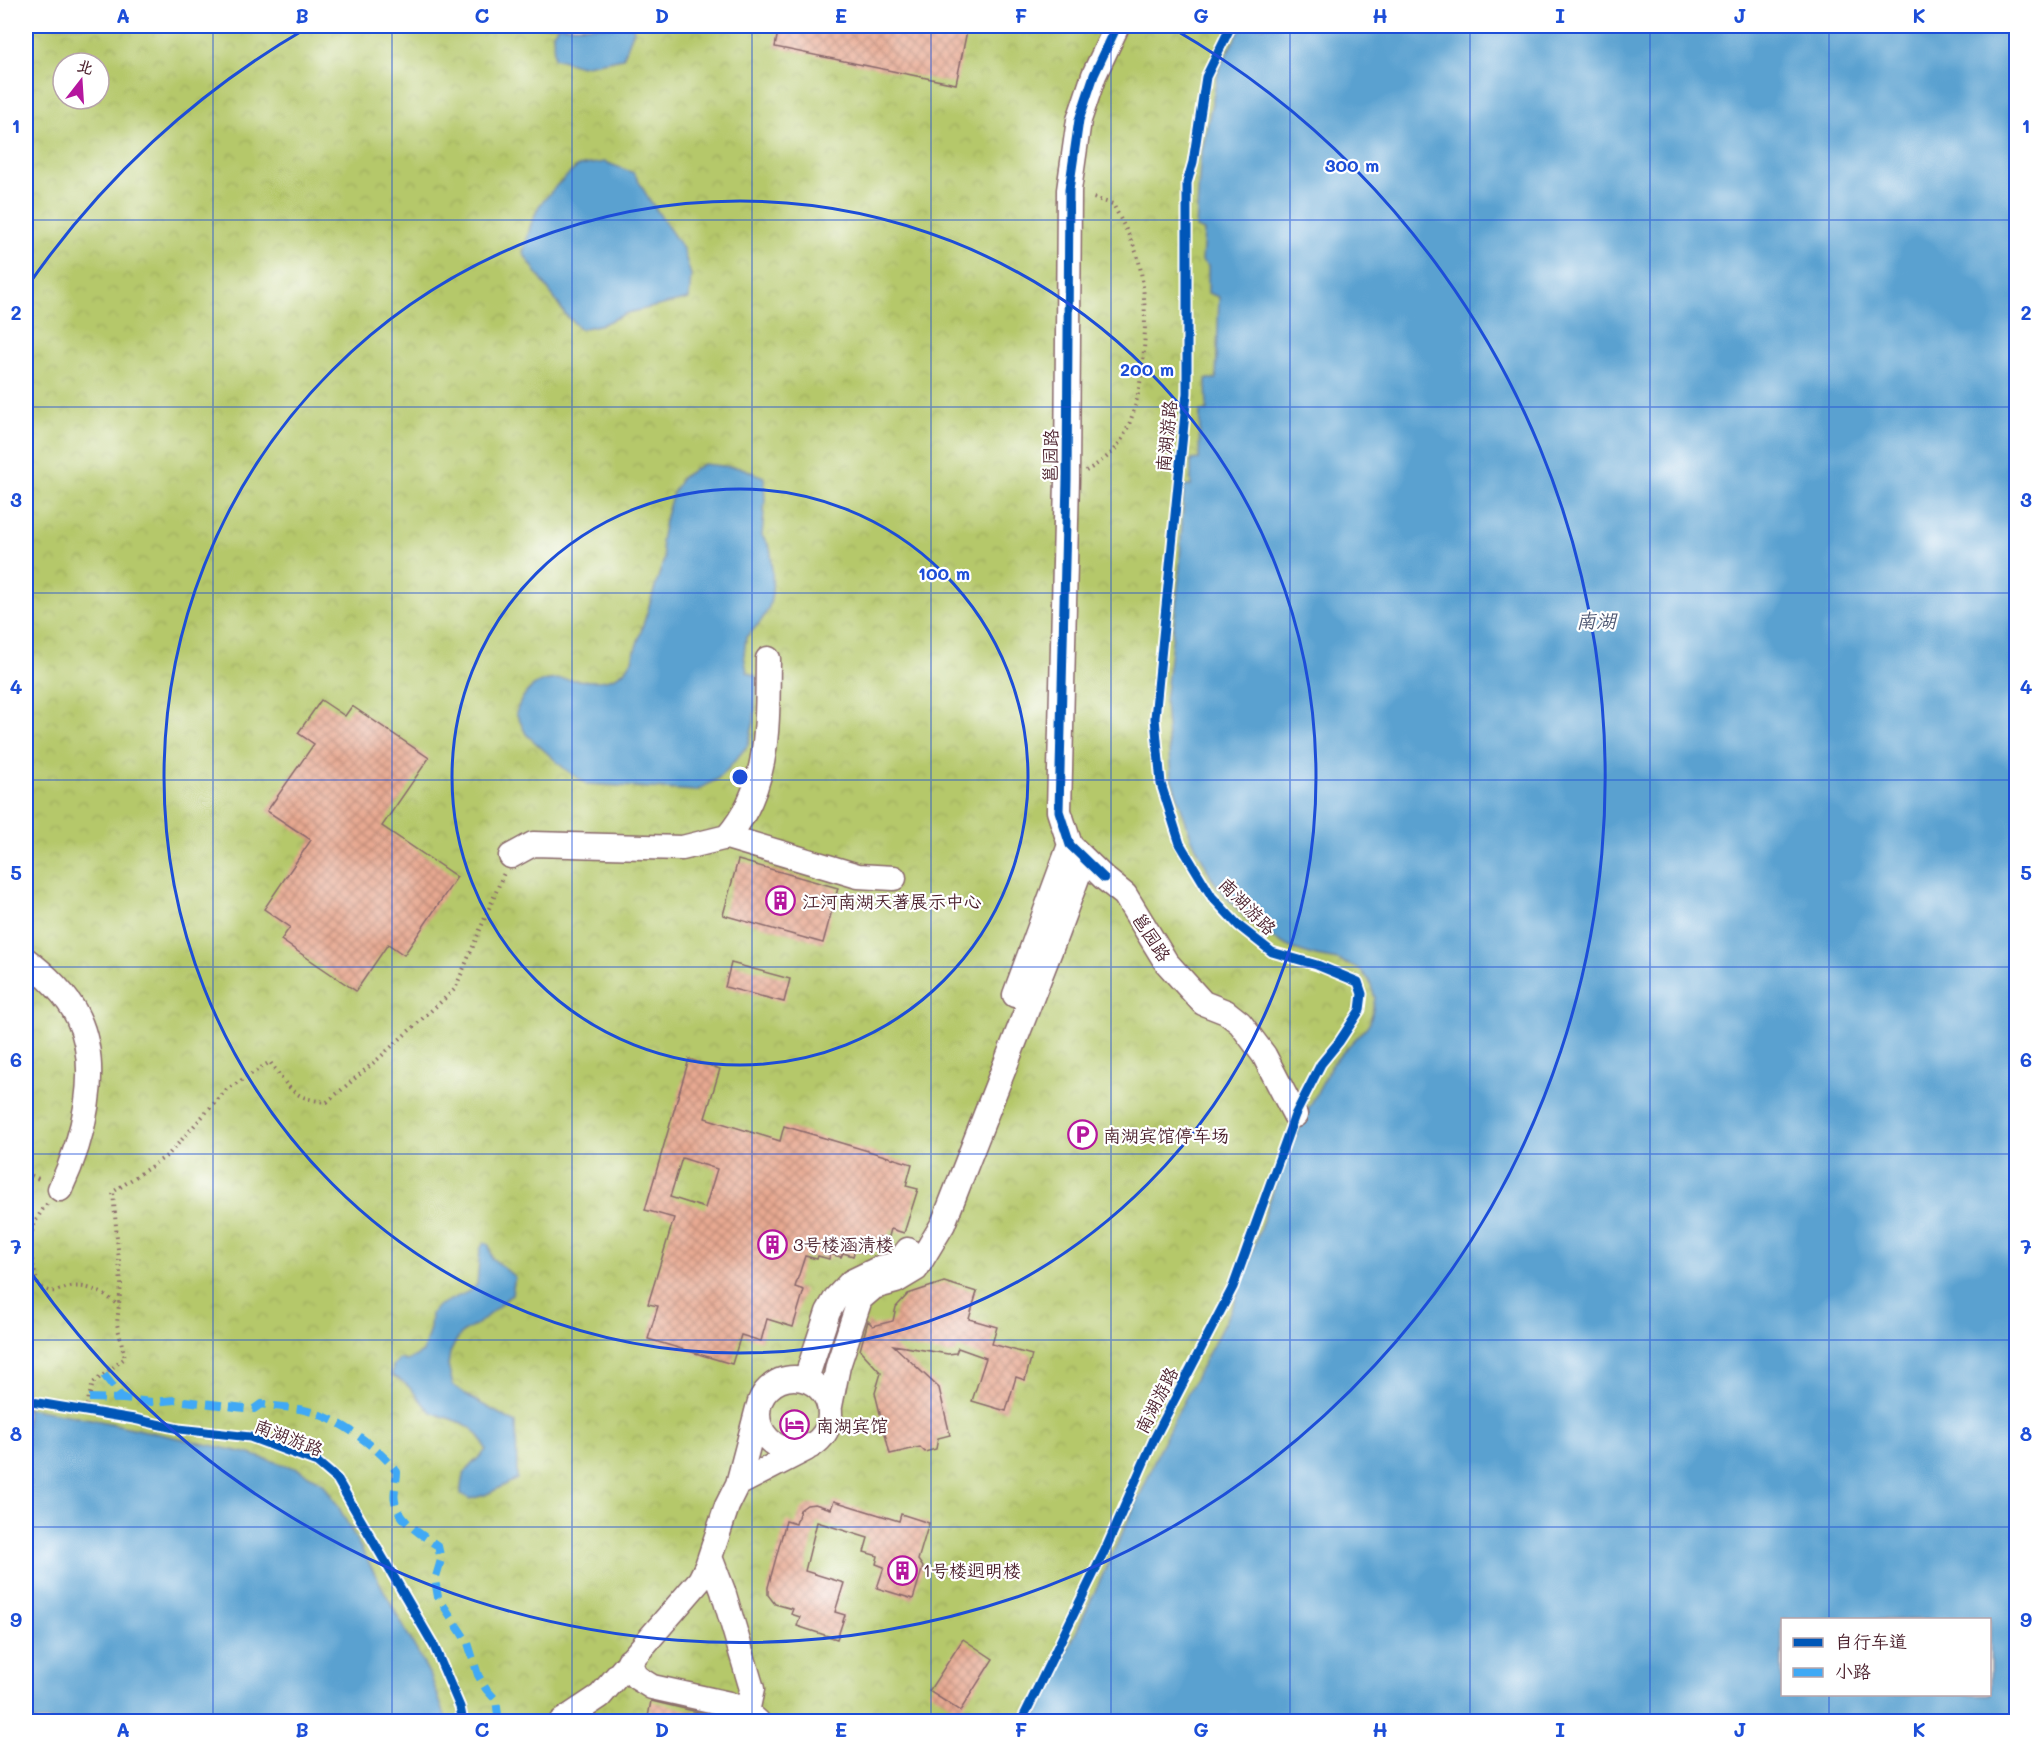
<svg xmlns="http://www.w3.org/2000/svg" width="2042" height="1747" font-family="Mali,'LXGW WenKai TC',sans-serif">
	<defs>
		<pattern id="park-crowns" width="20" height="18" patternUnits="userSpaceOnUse" patternTransform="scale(1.5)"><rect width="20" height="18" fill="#b5c86b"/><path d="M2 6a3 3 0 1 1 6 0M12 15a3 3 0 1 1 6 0" fill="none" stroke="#9dab5d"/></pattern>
		<pattern id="building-cross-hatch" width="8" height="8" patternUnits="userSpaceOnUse" patternTransform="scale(1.5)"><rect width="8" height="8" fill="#e7a991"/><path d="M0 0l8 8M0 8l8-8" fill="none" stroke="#bd8977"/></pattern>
	</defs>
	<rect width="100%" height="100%" fill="#fff"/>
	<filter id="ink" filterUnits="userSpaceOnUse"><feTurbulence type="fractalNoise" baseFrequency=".0167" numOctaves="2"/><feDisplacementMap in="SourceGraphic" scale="12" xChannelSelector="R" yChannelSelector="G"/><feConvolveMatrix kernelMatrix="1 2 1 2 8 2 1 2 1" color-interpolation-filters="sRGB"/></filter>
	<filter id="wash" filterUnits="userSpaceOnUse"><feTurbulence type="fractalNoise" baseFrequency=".008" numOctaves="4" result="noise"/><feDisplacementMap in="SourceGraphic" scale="24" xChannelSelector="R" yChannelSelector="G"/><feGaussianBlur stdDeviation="1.35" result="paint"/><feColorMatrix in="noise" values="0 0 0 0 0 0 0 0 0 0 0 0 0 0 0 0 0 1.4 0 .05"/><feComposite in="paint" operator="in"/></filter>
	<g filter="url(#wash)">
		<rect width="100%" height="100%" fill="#fbefe3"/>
		<!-- park -->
		<path fill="url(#park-crowns)" stroke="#80744b" stroke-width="1.5" fill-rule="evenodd" d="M 26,26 L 2016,26 L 2016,1721 L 26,1721 ZM 63,63 L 99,63 L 99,99 L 63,99 ZM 1782,1620 L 1990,1620 L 1990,1694 L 1782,1694 Z"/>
		<!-- water -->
		<path fill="#5aa1d0" stroke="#52607e" stroke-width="1.5" fill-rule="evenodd" d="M 558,26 L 632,26 L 634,30 L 623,58 L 581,66 L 554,58 L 553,33 Z
			M 1242,26 L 2016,26 L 2016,1721 L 1034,1722 L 1146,1482 L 1160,1447 L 1234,1304 L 1281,1168 L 1309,1108 L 1332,1064 L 1370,1023 L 1375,998 L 1369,980 L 1359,969 L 1338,960 L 1316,956 L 1291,948 L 1264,933 L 1246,918 L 1226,897 L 1213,880 L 1191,837 L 1171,777 L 1165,702 L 1179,578 L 1184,486 L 1191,486 L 1191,460 L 1199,459 L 1200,411 L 1207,411 L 1206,379 L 1216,379 L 1219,297 L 1208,293 L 1208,266 L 1202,261 L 1204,231 L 1196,228 L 1200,161 L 1219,68 ZM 1782,1620 L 1990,1620 L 1990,1694 L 1782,1694 Z
			M 605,162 L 634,173 L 649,199 L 683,249 L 691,275 L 689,299 L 627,313 L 603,324 L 580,329 L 565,314 L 523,253 L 531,224 L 539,206 L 557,185 L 578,166 Z
			M 703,464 L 742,468 L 764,477 L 765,501 L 762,536 C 773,549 771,553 772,570 C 774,602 770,615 746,637 L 744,655 L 747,672 L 757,677 L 754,722 L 748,745 L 728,769 L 716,780 L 696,791 L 587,784 L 566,770 L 526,734 L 516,713 C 537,644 606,711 632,660 L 664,559 L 661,541 L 666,516 L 673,493 L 682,477 Z
			M 484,1242 L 489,1245 L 492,1258 L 515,1277 L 512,1294 L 478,1324 L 462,1333 L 456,1341 L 450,1353 L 448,1366 L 453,1385 L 471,1398 L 516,1423 L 517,1479 L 485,1495 L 470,1499 L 461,1494 C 460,1469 471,1467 486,1450 C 478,1426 464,1423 441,1416 C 437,1414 432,1413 429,1410 C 415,1396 412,1385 392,1375 L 393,1366 L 399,1359 L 407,1361 L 423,1352 L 430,1328 L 431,1314 L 437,1306 L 472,1290 L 477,1284 L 480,1250 Z
			M 26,1408 L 91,1419 L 246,1453 L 298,1469 L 323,1483 L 338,1506 L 431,1677 L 447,1721 L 26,1721 Z"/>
		<g id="blocks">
			<!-- building -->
			<path fill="url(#building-cross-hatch)" fill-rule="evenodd" d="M 779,26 L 968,26 L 956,84 L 775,47 Z
				M 321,700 L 345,716 L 352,706 L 429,758 L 382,826 L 457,877 L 404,955 L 388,944 L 356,991 L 281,940 L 290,927 L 264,909 L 311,840 L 267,811 L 314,744 L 298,733 Z
				M 738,860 L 838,888 L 823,943 L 723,915 Z
				M 731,963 L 790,979 L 784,1002 L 725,987 Z
				M 689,1059 L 720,1069 L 705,1118 L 780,1141 L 784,1126 L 912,1164 L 906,1186 L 918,1189 L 904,1233 L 891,1229 L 888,1240 L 879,1237 L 876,1250 L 867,1248 L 866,1253 L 855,1250 L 853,1256 L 843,1253 L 841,1257 L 830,1254 L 829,1259 L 818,1256 L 817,1259 L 805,1256 L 795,1287 L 804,1290 L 793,1327 L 767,1319 L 761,1341 L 741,1335 L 732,1364 L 648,1339 L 658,1306 L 648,1304 L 674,1218 L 645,1210 ZM 682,1158 L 717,1169 L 705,1208 L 670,1197 Z
				M 944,1282 L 977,1292 L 969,1319 L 997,1327 L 992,1344 L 1032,1355 L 1025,1380 L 1016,1377 L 1006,1411 L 972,1401 L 986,1358 L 958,1348 L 956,1353 L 948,1354 L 893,1345 L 939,1388 L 950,1435 L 938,1438 L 936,1449 L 925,1452 L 920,1447 L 890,1454 L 875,1393 L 881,1373 L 860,1350 L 868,1321 L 873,1326 L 893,1321 L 896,1307 L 908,1294 Z
				M 834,1501 L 899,1521 L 901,1514 L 929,1523 L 918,1560 L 923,1567 L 913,1599 L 877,1588 L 884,1567 L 876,1564 L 878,1556 L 864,1552 L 868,1538 L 817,1522 L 805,1571 L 844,1583 L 835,1612 L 845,1615 L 837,1639 L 797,1626 L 800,1617 L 791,1614 L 793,1609 L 775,1604 L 768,1595 L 768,1587 L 786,1521 L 796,1524 L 800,1510 L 807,1505 L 815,1504 L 831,1509 Z
				M 963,1639 L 993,1659 L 960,1711 L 929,1691 Z
				M 651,1701 L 702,1713 L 700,1722 L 647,1722 Z"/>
		</g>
	</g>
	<g filter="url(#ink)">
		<use href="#blocks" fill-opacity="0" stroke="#88686b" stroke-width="1.5"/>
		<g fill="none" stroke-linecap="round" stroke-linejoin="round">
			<defs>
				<path id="minor" d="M 1117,26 L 1094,75 L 1079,120 L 1069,190 L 1067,480 L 1059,811 L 1070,845 L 1104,878 L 1125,895 L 1166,962 L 1203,1003 L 1226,1012 L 1240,1023 L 1264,1055 L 1295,1115
					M 727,837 C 771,787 767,722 768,659
					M 511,856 L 533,844 L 682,848 L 727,837 L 858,876 L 894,878
					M 26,960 C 44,973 69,997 78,1018 C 102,1069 83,1140 60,1189
					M 1015,995 L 1070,845
					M758 1414a36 36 0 1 1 72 0a36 36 0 1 1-72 0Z
					M 806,1379 L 828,1312 L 836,1298 L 851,1282 L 880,1268 L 897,1264 L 908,1250
					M 830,1406 L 838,1366 L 860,1299 L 874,1287 L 896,1281 L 916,1269 L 943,1224 L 1051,948 L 1084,859
					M 738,1484 L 806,1449
					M 710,1557 L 723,1591 L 752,1689 L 747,1712
					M 629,1661 L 636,1677 L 652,1687 L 729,1704 L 747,1712 L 758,1722
					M 561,1722 L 600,1696 L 700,1580 L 707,1566 L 727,1506 L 738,1484 L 758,1408"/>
			</defs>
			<!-- minor casing -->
			<use href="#minor" stroke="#88686b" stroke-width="27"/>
			<!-- path -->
			<path stroke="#88686b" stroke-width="4" stroke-dasharray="1.5 4.5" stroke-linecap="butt" d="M 1086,471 C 1096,465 1112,455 1118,445 C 1147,405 1150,309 1139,262 C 1135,244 1121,221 1113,204 L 1090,197
				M 26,1173 L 41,1180
				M 47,1204 C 24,1232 29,1251 38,1285 C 55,1296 53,1290 70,1287 C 89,1284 105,1294 119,1306
				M 85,1411 L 93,1383 L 125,1358 L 117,1324 L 121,1284 L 113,1192 L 168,1155 L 226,1090 L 270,1062 C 289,1088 293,1099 327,1102 L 378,1059 L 455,989 L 504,873"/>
			<!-- minor -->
			<use href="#minor" stroke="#fff" stroke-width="24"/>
			<!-- quiet -->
			<path stroke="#3fa9f5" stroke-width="8" stroke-dasharray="15 8" stroke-linecap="butt" d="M 104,1375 L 123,1399 L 152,1402 L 176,1400 L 254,1409 L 261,1404 C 277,1407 293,1407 308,1411 C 340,1419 378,1447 397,1472 C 397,1481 393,1493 395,1501 C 399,1522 422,1535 438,1546 L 441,1560 L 435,1580 L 438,1597 L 468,1643 L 478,1675 L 486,1689 L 496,1700 L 499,1722
				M 89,1398 L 123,1399"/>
			<defs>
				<path id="cycleway" d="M 1104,878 L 1070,845 L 1059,811 L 1067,480 L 1069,190 L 1079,120 L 1094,75 L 1117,26
					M 26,1401 L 134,1419 L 179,1429 L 250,1437 L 317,1462 L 337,1479 L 434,1646 L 460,1707 L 463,1722
					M 1021,1722 L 1107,1546 L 1154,1439 L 1233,1287 L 1295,1115 L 1321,1064 L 1339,1042 L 1360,1010 L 1362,994 L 1358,982 L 1317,965 L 1272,952 L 1239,926 L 1212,897 L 1180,844 L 1161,784 L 1155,718 L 1187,393 L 1187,183 L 1193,162 L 1206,77 L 1231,26"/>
			</defs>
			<!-- cycleway casing -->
			<use href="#cycleway" stroke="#fff" stroke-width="13"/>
			<!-- cycleway -->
			<use href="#cycleway" stroke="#0057b8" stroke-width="9"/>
		</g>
	</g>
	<!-- grid -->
	<path fill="none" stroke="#1d4ed8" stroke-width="1.5" stroke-opacity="0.55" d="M 213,26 L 213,1722M 392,26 L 392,1722M 572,26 L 572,1722M 752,26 L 752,1722M 931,26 L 931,1722M 1111,26 L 1111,1722M 1290,26 L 1290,1722M 1470,26 L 1470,1722M 1650,26 L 1650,1722M 1829,26 L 1829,1620M 26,220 L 2016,220M 26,407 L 2016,407M 26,593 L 2016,593M 26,780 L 2016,780M 26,967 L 2016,967M 26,1154 L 2016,1154M 26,1340 L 2016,1340M 26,1527 L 2016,1527M 1829,1694 L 1829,1722"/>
	<!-- distance rings -->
	<g fill="none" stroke="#1d4ed8" stroke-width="3">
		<circle cx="740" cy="777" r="288"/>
		<circle cx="740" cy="777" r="576"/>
		<path d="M27 287A865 865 0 0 1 307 28M1172 28A865 865 0 1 1 27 1267"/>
	</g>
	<!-- icons -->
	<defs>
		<symbol id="building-ring" viewBox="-11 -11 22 22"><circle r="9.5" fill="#fff" stroke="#b5179e" stroke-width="1.5"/><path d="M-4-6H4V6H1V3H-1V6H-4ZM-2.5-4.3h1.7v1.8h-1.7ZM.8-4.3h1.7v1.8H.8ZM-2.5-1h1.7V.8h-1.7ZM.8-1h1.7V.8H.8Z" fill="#b5179e"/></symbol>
		<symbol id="parking-ring" viewBox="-11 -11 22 22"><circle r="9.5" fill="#fff" stroke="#b5179e" stroke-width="1.5"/><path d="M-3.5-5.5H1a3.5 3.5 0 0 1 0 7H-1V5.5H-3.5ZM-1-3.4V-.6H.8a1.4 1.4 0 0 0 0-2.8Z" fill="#b5179e"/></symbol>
		<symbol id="hotel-ring" viewBox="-11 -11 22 22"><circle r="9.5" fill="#fff" stroke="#b5179e" stroke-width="1.5"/><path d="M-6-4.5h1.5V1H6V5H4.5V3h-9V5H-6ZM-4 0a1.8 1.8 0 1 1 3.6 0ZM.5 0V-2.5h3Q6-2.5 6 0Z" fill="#b5179e"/></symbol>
	</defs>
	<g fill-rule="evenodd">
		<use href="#building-ring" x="764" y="884" width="33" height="33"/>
		<use href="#parking-ring" x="1066" y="1118" width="33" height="33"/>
		<use href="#building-ring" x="756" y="1228" width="33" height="33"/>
		<use href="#hotel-ring" x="778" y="1408" width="33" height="33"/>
		<use href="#building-ring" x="886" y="1554" width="33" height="33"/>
	</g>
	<g text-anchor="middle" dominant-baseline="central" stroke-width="4.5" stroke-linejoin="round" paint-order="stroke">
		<!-- street labels -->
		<g font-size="18" fill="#4a1f2b" stroke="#fff">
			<text transform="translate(1166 436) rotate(-84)">南湖游路</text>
			<text transform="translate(1050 456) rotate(-89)">邕园路</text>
			<text transform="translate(1248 906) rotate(45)">南湖游路</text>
			<text transform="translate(1152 937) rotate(57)">邕园路</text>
			<text transform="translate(1156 1400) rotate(-63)">南湖游路</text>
			<text transform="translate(289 1437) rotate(21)">南湖游路</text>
		</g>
		<!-- poi labels -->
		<g font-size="18" fill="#4a1f2b" stroke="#fff" text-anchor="start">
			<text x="802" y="901">江河南湖天著展示中心</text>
			<text x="1103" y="1135">南湖宾馆停车场</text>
			<text x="793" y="1244">3号楼涵清楼</text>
			<text x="816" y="1425">南湖宾馆</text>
			<text x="923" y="1570">1号楼迥明楼</text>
		</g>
		<!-- water labels -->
		<g font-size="20" font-style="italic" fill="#515a75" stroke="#fff">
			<text x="1596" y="620">南湖</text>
		</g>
	</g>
	<circle cx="740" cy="777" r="9" fill="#1d4ed8" stroke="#fff" stroke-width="3"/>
	<g font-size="18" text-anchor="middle" font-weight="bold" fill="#1d4ed8" stroke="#fff" stroke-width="4.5" stroke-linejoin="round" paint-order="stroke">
		<text x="1352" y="172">300 m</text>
		<text x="1147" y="376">200 m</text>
		<text x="944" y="580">100 m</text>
	</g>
	<!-- margin -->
	<rect width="2042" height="1747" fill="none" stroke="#fff" stroke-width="66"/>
	<!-- legend -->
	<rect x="1781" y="1618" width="210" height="78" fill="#ffffff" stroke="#b7a5aa" stroke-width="1.5"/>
	<rect x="1793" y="1638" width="30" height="9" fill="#0057b8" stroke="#b7a5aa" stroke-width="1.5"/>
	<text x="1835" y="1648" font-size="18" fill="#4a1f2b">自行车道</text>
	<rect x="1793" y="1668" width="30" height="9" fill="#3fa9f5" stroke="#b7a5aa" stroke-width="1.5"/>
	<text x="1835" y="1678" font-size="18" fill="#4a1f2b">小路</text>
	<!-- north arrow -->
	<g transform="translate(81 81) rotate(17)"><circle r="28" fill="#ffffff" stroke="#b7a5aa" stroke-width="1.5"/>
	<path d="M0-4.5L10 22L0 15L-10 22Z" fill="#b5179e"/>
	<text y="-9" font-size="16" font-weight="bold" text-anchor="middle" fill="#4a1f2b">北</text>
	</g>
	<rect x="33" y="33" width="1976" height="1681" fill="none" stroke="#1d4ed8" stroke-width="2"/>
	<g font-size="20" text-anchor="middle" font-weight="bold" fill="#1d4ed8">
		<text x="123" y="23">A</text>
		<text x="302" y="23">B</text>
		<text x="482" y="23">C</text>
		<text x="662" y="23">D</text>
		<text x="841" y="23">E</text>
		<text x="1021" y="23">F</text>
		<text x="1201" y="23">G</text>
		<text x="1380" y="23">H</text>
		<text x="1560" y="23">I</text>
		<text x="1740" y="23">J</text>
		<text x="1919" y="23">K</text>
		<text x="16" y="133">1</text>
		<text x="2026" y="133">1</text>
		<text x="16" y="320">2</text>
		<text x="2026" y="320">2</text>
		<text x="16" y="507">3</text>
		<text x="2026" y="507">3</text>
		<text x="16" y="694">4</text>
		<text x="2026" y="694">4</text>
		<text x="16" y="880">5</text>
		<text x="2026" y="880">5</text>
		<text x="16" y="1067">6</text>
		<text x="2026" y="1067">6</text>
		<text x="16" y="1254">7</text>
		<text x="2026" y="1254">7</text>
		<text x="16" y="1441">8</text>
		<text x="2026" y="1441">8</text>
		<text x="16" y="1627">9</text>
		<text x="2026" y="1627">9</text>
		<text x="123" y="1737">A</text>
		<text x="302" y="1737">B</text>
		<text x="482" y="1737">C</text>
		<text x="662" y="1737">D</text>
		<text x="841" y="1737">E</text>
		<text x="1021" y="1737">F</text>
		<text x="1201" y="1737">G</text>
		<text x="1380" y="1737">H</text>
		<text x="1560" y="1737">I</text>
		<text x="1740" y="1737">J</text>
		<text x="1919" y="1737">K</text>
	</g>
</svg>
